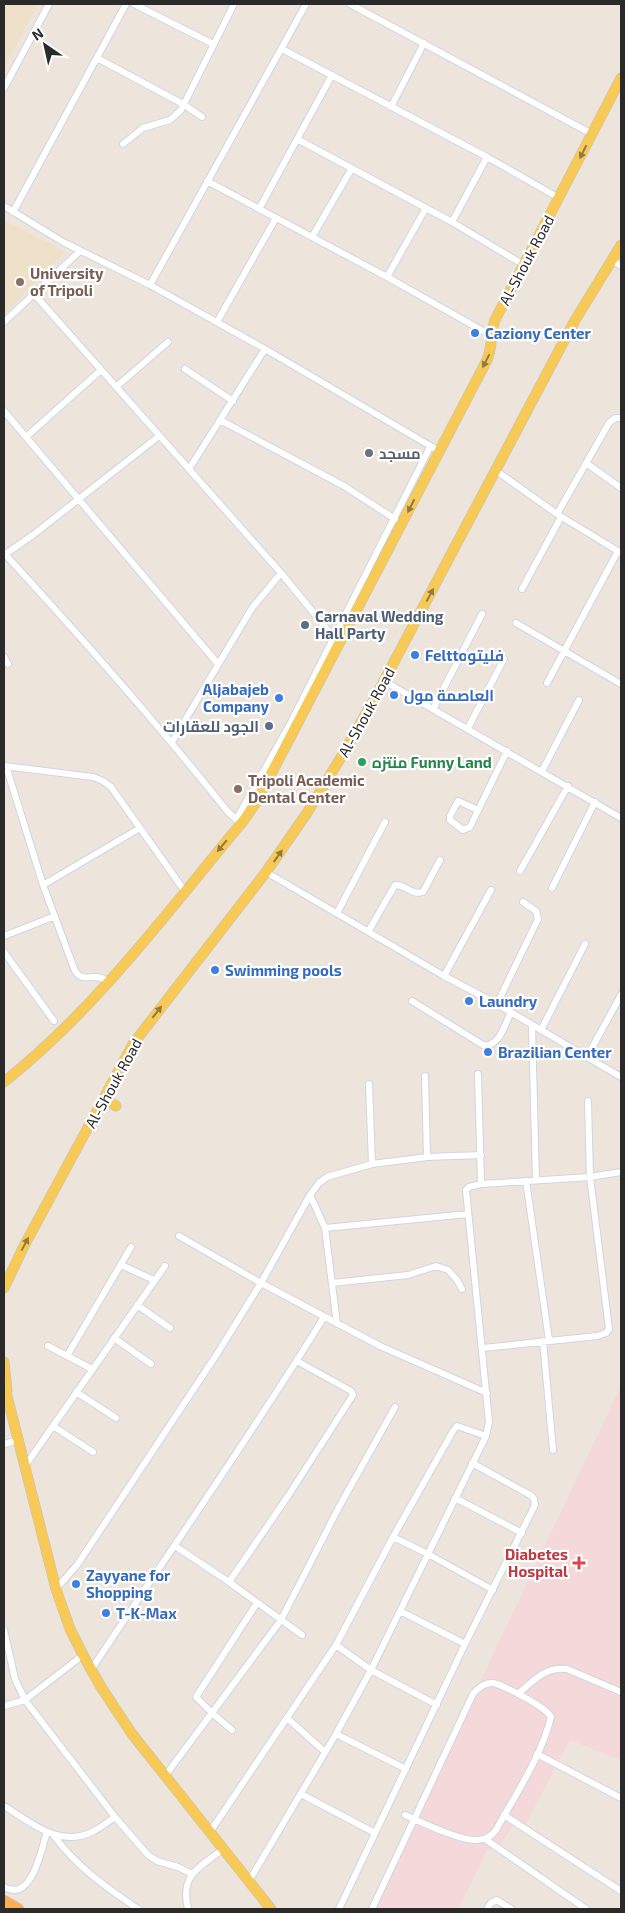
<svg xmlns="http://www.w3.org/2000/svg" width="625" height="1913" font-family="'Exo 2',Cairo,sans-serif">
	<rect width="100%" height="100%" fill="#ede4db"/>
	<!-- education -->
	<path fill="#efe1c9" d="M 4,4 L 38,4 L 4,68 Z
		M 4,220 L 65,252 L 4,314 Z"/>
	<!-- medical -->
	<path fill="#f4d8da" d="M 621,1386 L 621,1760 L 570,1740 L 524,1827 L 516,1820 L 502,1843 L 486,1851 L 459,1909 L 372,1909 Z"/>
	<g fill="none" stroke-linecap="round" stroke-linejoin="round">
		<defs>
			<path id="minor" d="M 134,4 L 213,44
				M 350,4 L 592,134
				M 282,49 L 487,157 L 559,198
				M 97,58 L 183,104 L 202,117
				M 4,88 L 49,4
				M 391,107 L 424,43
				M 297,139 L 452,222 L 524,265
				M 123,144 L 143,128 L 170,120 L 181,110 L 234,4
				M 207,181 L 387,277 L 492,336
				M 4,206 L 63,242 L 150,285 L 265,349 L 439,451
				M 259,209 L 332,75
				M 13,212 L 126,4
				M 452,222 L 487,157
				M 312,237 L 352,168
				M 611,260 L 621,266
				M 387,277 L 426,208
				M 150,285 L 306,4
				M 34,294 L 281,573 L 339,644
				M 4,322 L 80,251
				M 217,322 L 276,218
				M 185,369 L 233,401
				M 116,387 L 168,342
				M 4,411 L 218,664
				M 220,420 L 344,486 L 395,519
				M 26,437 L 101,370
				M 586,463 L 621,488
				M 189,469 L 265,349
				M 495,470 L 557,514 L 621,553
				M 557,514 L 609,423 L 615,418 L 621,418
				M 4,553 C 81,637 157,723 228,812 L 238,821
				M 4,555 L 33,535 L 159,436
				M 522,589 L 561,517
				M 516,623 L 621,684
				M 4,657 L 8,664
				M 384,681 L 621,818
				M 547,683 L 618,551
				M 433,709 L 482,614
				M 468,728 L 504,659
				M 172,742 L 252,608 L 281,573
				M 5,766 L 93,777 L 103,781 L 111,787 L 186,893
				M 6,766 L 43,885 L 75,971 C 84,985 93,970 109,982
				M 542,771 L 579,700
				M 478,810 L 458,801 L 450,816 L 450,820 L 463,830 L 470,827 L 507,751
				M 236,820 L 290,724 L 430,447
				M 520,871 L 568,786
				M 266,872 L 444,976 L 497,1004 L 621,1077
				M 43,885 L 140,828
				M 552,888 L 595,802
				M 337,913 L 385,822
				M 368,932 L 395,885 C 405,884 412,896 423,892 L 440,860
				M 4,936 L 55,916
				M 4,952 L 54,1021
				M 444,976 L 491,890
				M 412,1001 L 483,1045 C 499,1048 505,1024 511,1012
				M 497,1004 L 538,919 L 536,911 L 523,902
				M 532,1026 L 536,1181
				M 541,1030 L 585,944
				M 587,1057 L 621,995
				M 478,1074 L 481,1184
				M 425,1076 L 427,1157
				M 369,1084 L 372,1164
				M 526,1181 L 549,1340
				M 310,1195 L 325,1228 L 337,1324
				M 325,1228 L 468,1214
				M 179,1236 L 261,1283 L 380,1346 L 487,1393
				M 121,1265 L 154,1280
				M 332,1283 L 408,1275 L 436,1266 L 448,1270 L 457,1280 L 462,1289
				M 137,1305 L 170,1328
				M 114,1338 L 151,1364
				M 543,1341 L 553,1450
				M 48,1346 L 92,1369
				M 483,1348 L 597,1336 L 606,1333 L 609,1329 L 590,1177 L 588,1101
				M 67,1356 L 131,1247
				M 76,1392 L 116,1418
				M 53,1426 L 93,1452
				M 4,1444 L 19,1440
				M 25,1466 L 165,1266
				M 455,1498 L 522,1533
				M 393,1537 L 428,1554 L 493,1590
				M 175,1546 L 229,1582 L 302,1635
				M 229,1582 L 288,1496 L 353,1395 L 351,1391 L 297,1361
				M 56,1589 L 77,1565 L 217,1354 L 261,1283 L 310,1195 L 319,1183 L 327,1177 L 372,1164 L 427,1157 L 481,1155
				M 400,1611 L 465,1644
				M 4,1630 L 15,1679 L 25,1700 L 115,1817
				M 336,1645 L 371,1670 L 437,1705
				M 91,1670 C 169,1552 250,1437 324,1317
				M 518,1694 C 533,1681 546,1666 567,1669 L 621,1692
				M 4,1706 L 25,1700 L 83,1655
				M 287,1718 L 325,1752
				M 232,1730 L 212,1713 L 196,1697 L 257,1603
				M 336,1734 L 406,1769
				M 537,1754 L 621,1798
				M 165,1776 L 281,1620 L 339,1507 L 395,1407
				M 301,1794 L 375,1833
				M 4,1806 C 32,1823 59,1848 92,1832 C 100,1828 108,1822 115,1817 L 148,1855 L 157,1861 L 178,1867 L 192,1874
				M 504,1815 L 621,1891
				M 210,1832 L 336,1645 L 393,1537 L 453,1431 L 457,1426 L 460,1427 L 486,1436
				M 54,1836 C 77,1867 107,1888 138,1909
				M 485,1839 L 586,1909
				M 249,1881 L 336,1734 L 371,1670 L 486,1436 L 489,1422 L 466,1190 L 469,1187 L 481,1184 L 590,1177 L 621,1172
				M 4,1887 C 32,1903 41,1850 47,1832
				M 188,1909 C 180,1874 198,1869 223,1849
				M 339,1909 L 465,1644 L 535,1505 L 534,1499 L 532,1496 L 472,1463
				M 372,1909 L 473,1694 C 478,1688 485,1682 493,1683 C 505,1686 546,1707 551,1717 C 541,1757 516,1794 496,1830 C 491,1837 484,1840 476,1840 C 460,1841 421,1822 405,1815
				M 487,1909 L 491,1903 L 497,1900 L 511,1909"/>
			<path id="primary" d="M 4,1082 C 98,1007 168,911 244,820 L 257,801 L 487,360 C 493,346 490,334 495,320 L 621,78
				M 104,1099 L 116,1106
				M 4,1288 L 24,1246 L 133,1044 L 266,872 L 307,813 L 340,759 L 376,696 L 574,322 L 621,245
				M 4,1362 L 7,1391
				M 4,1384 L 56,1589 L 70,1629 L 83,1655 L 101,1687 L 132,1734 L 271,1909"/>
			<path id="trunk" d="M 4,1901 L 18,1909"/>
		</defs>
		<!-- minor casing -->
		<use href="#minor" stroke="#d0d5e3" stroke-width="8"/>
		<!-- primary casing -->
		<use href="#primary" stroke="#c3c3c3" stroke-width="11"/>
		<!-- trunk casing -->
		<use href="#trunk" stroke="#c3c3c3" stroke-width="12"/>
		<!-- minor -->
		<use href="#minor" stroke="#fff" stroke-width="6"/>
		<!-- primary -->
		<use href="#primary" stroke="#f7c956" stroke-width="10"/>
		<!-- trunk -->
		<use href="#trunk" stroke="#fbaf54" stroke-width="11"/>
	</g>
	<!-- one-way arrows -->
	<defs><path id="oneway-solid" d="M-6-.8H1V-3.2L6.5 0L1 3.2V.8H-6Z" transform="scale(1.25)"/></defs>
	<g fill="#907a40">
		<use href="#oneway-solid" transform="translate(583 152) rotate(117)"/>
		<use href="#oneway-solid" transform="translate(486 361) rotate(117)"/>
		<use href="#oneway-solid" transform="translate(411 506) rotate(117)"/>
		<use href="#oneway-solid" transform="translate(430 595) rotate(-62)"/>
		<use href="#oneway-solid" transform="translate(222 846) rotate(130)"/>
		<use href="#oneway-solid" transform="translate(278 856) rotate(-55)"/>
		<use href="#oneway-solid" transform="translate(157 1012) rotate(-52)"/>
		<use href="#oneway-solid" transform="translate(25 1244) rotate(-62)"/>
	</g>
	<!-- markers -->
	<g fill="#8d6e63" stroke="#fff" stroke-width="2">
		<circle cx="20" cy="282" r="5"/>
		<circle cx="238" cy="789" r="5"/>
	</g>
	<g fill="#3f7fe0" stroke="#fff" stroke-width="2">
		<circle cx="475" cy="333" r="5"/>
		<circle cx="415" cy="655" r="5"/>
		<circle cx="394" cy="695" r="5"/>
		<circle cx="279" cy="698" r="5"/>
		<circle cx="215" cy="970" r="5"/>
		<circle cx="469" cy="1001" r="5"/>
		<circle cx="488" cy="1052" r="5"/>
		<circle cx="76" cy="1584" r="5"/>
		<circle cx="106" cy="1613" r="5"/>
	</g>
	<circle fill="#6b7280" stroke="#fff" stroke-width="2" cx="369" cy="453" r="5"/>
	<g fill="#5c6f8a" stroke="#fff" stroke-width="2">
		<circle cx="305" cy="625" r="5"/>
		<circle cx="269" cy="726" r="5"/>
	</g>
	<circle fill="#2e9e5b" stroke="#fff" stroke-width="2" cx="362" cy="762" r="5"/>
	<path fill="#e0444e" stroke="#fff" stroke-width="2" d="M576.5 1555.5h5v5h5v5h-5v5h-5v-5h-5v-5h5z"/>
	<g text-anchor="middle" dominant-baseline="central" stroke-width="4.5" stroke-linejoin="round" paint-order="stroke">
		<!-- street labels -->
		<g font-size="15" fill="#2a2a2a" stroke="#fff">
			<text transform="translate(526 260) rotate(-62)">Al-Shouk Road</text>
			<text transform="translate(366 712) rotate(-61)">Al-Shouk Road</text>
			<text transform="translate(113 1083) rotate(-61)">Al-Shouk Road</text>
		</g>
		<!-- education labels -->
		<g font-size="15" font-weight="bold" fill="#785e54" stroke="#fff" text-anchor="start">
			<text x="30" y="273">University<tspan x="30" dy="17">of Tripoli</tspan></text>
			<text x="248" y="780">Tripoli Academic<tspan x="248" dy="17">Dental Center</tspan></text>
		</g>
		<!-- shop labels -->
		<g font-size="15" font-weight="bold" fill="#366cbe" stroke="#fff" text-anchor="start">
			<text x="485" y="333">Caziony Center</text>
			<text x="425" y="655">Felttoفليتو</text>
			<text x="269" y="689" text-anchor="end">Aljabajeb<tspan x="269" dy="17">Company</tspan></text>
			<text x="404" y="695">العاصمة مول</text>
			<text x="225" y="970">Swimming pools</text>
			<text x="479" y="1001">Laundry</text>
			<text x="498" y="1052">Brazilian Center</text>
			<text x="86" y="1575">Zayyane for<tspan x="86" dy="17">Shopping</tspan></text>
			<text x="116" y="1613">T-K-Max</text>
		</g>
		<!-- worship labels -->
		<g font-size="15" font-weight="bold" fill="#5b616d" stroke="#fff" text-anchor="start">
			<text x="379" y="453">مسجد</text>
		</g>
		<!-- service labels -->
		<g font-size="15" font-weight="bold" fill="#4e5e75" stroke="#fff" text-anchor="start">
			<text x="315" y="616">Carnaval Wedding<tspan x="315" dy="17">Hall Party</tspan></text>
			<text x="259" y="726" text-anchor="end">الجود للعقارات</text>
		</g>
		<!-- leisure labels -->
		<g font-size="15" font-weight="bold" fill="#27864d" stroke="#fff" text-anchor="start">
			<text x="372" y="762">منتزه Funny Land</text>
		</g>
		<!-- health labels -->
		<g font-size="15" font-weight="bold" fill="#be3a42" stroke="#fff" text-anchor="end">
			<text x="568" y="1554">Diabetes<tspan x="568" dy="17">Hospital</tspan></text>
		</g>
	</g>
	<!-- border -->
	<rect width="625" height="1913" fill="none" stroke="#2a2a2a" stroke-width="10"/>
	<!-- north arrow -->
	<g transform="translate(45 45) rotate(326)" stroke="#ffffff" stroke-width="4" paint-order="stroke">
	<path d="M0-4L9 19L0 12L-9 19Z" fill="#2a2a2a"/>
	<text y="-8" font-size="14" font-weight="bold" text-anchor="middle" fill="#2a2a2a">N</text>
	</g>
</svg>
